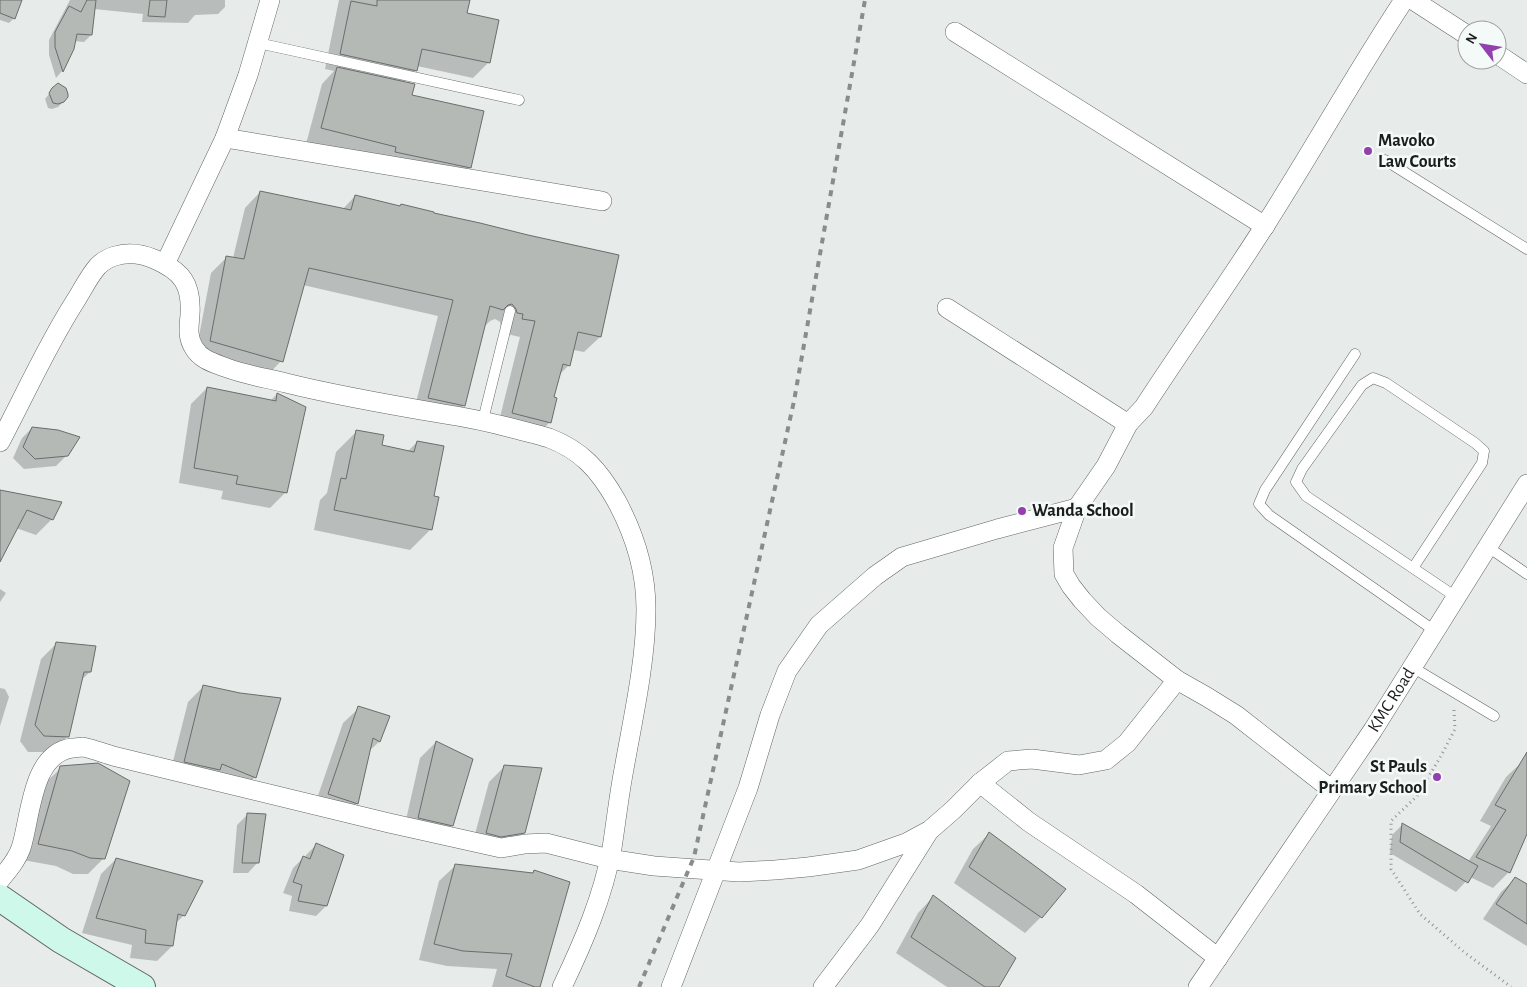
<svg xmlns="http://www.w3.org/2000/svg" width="1527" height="987" font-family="'Alegreya Sans',sans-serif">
	<rect width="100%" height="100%" fill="#e7ecea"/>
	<!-- shadow -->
	<path fill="#0003" d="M 0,0 L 17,0 L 14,18 L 9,23 L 0,20 Z
		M 70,0 L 225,0 L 225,7 L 218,14 L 195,15 L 188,23 L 142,22 L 143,14 L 94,9 L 91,35 L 84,42 L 74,41 L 73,49 L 62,71 L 56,78 L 49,55 L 49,40 Z
		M 339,0 L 469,0 L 465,14 L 489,62 L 473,78 L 417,66 L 416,70 L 403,83 L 411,96 L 470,167 L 454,183 L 306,144 L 322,84 L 334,71 L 325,69 Z
		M 53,89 L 63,102 L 58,107 L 52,109 L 48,108 L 45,99 Z
		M 260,192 L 342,210 L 355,196 L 600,337 L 584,352 L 573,350 L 569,365 L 558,376 L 552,398 L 550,422 L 534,438 L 497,429 L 520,337 L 507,334 L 501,328 L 500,322 L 495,319 L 490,321 L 486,325 L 484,324 L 464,405 L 448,421 L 413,414 L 438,316 L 303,285 L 281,361 L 266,377 L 195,357 L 211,273 L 227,257 L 233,258 L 245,208 Z
		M 207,388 L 270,401 L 277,394 L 286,492 L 270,508 L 221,499 L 223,491 L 179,483 L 191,404 Z
		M 32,428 L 67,455 L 56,466 L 24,469 L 13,458 L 22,438 Z
		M 357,431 L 380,446 L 407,452 L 417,442 L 432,497 L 431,529 L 410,550 L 314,530 L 320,500 L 327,493 L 336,452 Z
		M 0,495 L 52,519 L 36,535 L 16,528 L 0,559 Z
		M 0,589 L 6,593 L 0,602 Z
		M 57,643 L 90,672 L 80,681 L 68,736 L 52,752 L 28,752 L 20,741 L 41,659 Z
		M 204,686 L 255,777 L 239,793 L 169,777 L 188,702 Z
		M 0,688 L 5,689 L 9,697 L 0,726 Z
		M 359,708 L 388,717 L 379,742 L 368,752 L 357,803 L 341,819 L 313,810 L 343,723 Z
		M 436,742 L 452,825 L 436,841 L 403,833 L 420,758 Z
		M 1522,762 L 1527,764 L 1527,831 L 1509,872 L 1493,888 L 1470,877 L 1456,892 L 1390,853 L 1392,835 L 1402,825 L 1468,862 L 1491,826 L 1480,821 L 1506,777 Z
		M 505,766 L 524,832 L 508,848 L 471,849 L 489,782 Z
		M 61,768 L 104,858 L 88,874 L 73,874 L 56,866 L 23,860 L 45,783 Z
		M 248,814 L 258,862 L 248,873 L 233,873 L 237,825 Z
		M 989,834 L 1041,917 L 1025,933 L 954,883 L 973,849 Z
		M 317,844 L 326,906 L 316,916 L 289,911 L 292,896 L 283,893 L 293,868 L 303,858 L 305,858 L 306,855 Z
		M 116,859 L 184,915 L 175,924 L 172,946 L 157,961 L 130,958 L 132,945 L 82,933 L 101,874 Z
		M 455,866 L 531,874 L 534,871 L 538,987 L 492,987 L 497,969 L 447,966 L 419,960 L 439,881 Z
		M 1516,878 L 1527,885 L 1527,946 L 1483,919 L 1501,892 Z
		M 933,897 L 997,987 L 947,987 L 896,953 L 918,913 Z"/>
	<!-- building -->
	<path fill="#b4b9b6" stroke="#696d6b" d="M 0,0 L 22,0 L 15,19 L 0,13 Z
		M 87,0 L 96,0 L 92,35 L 77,34 L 74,49 L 63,72 L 55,47 L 55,32 L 69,6 L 81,12 Z
		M 150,0 L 167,0 L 165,17 L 148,16 Z
		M 377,0 L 470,0 L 467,13 L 499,20 L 490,63 L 422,49 L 417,71 L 340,54 L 351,1 L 377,6 Z
		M 337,67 L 415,84 L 412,95 L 484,111 L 471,168 L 395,152 L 396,147 L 321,128 Z
		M 58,83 L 66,88 L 68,94 L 68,97 L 64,102 L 58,104 L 53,103 L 49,93 L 52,88 Z
		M 260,191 L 351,210 L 355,195 L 400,206 L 401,204 L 434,212 L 434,213 L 480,223 L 528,235 L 619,255 L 601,337 L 578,332 L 570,366 L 563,364 L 554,397 L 557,398 L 551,423 L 512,413 L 535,321 L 522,319 L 523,314 L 517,313 L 516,309 L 512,304 L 508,305 L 503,310 L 490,306 L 465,406 L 428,398 L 453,300 L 309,268 L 283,362 L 210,341 L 226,256 L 244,259 Z
		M 207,387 L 276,401 L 277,393 L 306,407 L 287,493 L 236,484 L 238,476 L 194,468 Z
		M 32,427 L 58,430 L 80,437 L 68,456 L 35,459 L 23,447 Z
		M 356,430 L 384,435 L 382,445 L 414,452 L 417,441 L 444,446 L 434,496 L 439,497 L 432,530 L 334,510 L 341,478 L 346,479 Z
		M 0,490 L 62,502 L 53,520 L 27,510 L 0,562 Z
		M 56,642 L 96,646 L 91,672 L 84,672 L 69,737 L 44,736 L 35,725 Z
		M 203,685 L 240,693 L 281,698 L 256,778 L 222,764 L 220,770 L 184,762 Z
		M 358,706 L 390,716 L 380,742 L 373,738 L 358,804 L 328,794 Z
		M 436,741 L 473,759 L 453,826 L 418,818 Z
		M 1527,752 L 1527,834 L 1510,873 L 1476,857 L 1506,810 L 1495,805 Z
		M 98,763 L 130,781 L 105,859 L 90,858 L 72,851 L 38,844 L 60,766 Z
		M 504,765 L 542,768 L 525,833 L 501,837 L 486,833 Z
		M 247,813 L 266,814 L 259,863 L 242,863 Z
		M 1402,823 L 1478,866 L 1468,883 L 1400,842 Z
		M 989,832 L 1066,889 L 1042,918 L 969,867 Z
		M 316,843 L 344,855 L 327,906 L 298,901 L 302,885 L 293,882 L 303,856 L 310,859 Z
		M 116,858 L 203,881 L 185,916 L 178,914 L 173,946 L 145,943 L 146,930 L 96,918 Z
		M 455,864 L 533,873 L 534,870 L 570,882 L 540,987 L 535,987 L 506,976 L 512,954 L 463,951 L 434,944 Z
		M 1515,877 L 1527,884 L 1527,924 L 1496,904 Z
		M 933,895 L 1016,958 L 999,987 L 985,987 L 911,937 Z"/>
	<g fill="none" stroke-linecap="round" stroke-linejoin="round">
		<defs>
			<path id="lane" d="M 258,43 L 519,100
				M 1385,160 L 1527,249
				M 1355,354 L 1265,490 L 1259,504 L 1269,515 L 1435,631
				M 483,420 L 510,311
				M 1488,547 L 1527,574
				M 1413,568 L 1482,463 L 1484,451 L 1475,443 L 1386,383 L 1373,378 L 1362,385 L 1302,469 L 1296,482 L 1306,496 L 1456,597
				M 1412,667 L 1494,716"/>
			<g id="street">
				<path d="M 1413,0 L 1467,35"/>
				<path d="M 955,32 L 1265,226"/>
				<path d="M 1497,54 L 1527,74"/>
				<path d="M 225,138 L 602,201"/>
				<path d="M 165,264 L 225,138 L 248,75 L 270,0"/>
				<path d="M 947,308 L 1128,424"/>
				<path d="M 0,442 C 25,395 47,345 76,300 C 83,289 89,276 98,266 C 103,261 108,258 115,256 C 128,252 142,254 154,259 C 182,271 192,284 190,315 C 189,327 187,337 194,348 C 201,360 214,363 227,368 C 246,375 266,378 286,383 C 338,396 391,405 444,414 C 471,418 497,424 523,431 C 531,433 540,435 549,438 C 581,450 599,470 616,500 C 634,533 646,571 646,609 C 646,661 633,718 624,769 C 619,795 616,822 612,848 C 603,897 583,943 562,987"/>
				<path d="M 980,783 L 1029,822 L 1136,894 L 1218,958"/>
				<path d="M 1332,790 L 1236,715 L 1207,697 L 1177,680 L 1118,634 L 1098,617 L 1082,600 L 1071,586 L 1064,574 L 1063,548 L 1077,508 L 1106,466 L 1128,424 L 1144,407 C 1183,347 1225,288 1264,227 C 1312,152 1355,74 1404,0"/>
				<path d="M 0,880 C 8,870 17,860 21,848 C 31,817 31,754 72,748 C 75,748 79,747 83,747 C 93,749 103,753 113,756 L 389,823 L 501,848 L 525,844 L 546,843 L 609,859 L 654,866 L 739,872 L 775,870 L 808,867 L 858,860 L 906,843 L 930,830 L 953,810 L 980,783 L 1008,761 L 1032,759 L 1079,765 L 1106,760 L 1127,743 L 1177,680"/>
				<path d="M 671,987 L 748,788 L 770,715 L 787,671 L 819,625 L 875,576 L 902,557 L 997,529 L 1077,508"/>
				<path d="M 823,987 L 870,925 L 929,831"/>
				<path id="s1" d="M 1198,987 L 1373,730 L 1527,484"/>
			</g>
			<path id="secondary" d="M 0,898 L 61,940 L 142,987"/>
		</defs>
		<!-- lane casing -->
		<use href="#lane" stroke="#606563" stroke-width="11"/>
		<!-- street casing -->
		<use href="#street" stroke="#606563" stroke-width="20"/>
		<!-- secondary casing -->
		<use href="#secondary" stroke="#606563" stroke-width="28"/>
		<!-- path -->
		<path stroke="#929694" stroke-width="3" stroke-dasharray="1 4" stroke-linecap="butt" d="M 1454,710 L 1455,729 L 1441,756 L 1417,796 L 1391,821 L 1391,869 L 1420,914 L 1464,952 L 1511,987"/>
		<!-- lane -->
		<use href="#lane" stroke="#fff" stroke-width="10"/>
		<!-- street -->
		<use href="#street" stroke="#fff" stroke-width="19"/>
		<!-- secondary -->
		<use href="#secondary" stroke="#cef8e9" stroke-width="26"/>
		<!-- rail -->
		<path stroke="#888c8b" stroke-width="4" stroke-dasharray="6 6" stroke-linecap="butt" d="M 639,987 L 694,857 L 794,401 L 865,0"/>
	</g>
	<!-- markers -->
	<g fill="#9240b0" stroke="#f4faf7" stroke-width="2">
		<circle cx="1368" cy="151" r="5"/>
		<circle cx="1022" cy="511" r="5"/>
		<circle cx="1437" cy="777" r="5"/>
	</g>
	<g text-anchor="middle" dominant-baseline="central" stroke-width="5" stroke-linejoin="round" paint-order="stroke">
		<!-- poi labels -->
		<g font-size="18" font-weight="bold" fill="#1c1e1d" stroke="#f4faf7" text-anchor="start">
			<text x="1378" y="141">Mavoko<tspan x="1378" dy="21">Law Courts</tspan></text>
			<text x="1032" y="511">Wanda School</text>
			<text x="1427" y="767" text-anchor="end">St Pauls<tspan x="1427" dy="21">Primary School</tspan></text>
		</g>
		<!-- street labels -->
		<g font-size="18" fill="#1c1e1d" stroke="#f4faf7">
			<text stroke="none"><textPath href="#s1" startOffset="346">KMC Road</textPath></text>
		</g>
	</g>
	<!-- north arrow -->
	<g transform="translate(1482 45) rotate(301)"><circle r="24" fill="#f4faf7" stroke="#9ea2a0"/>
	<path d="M0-4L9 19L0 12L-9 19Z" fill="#9240b0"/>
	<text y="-8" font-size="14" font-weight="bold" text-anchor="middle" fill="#1c1e1d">N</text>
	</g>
</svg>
